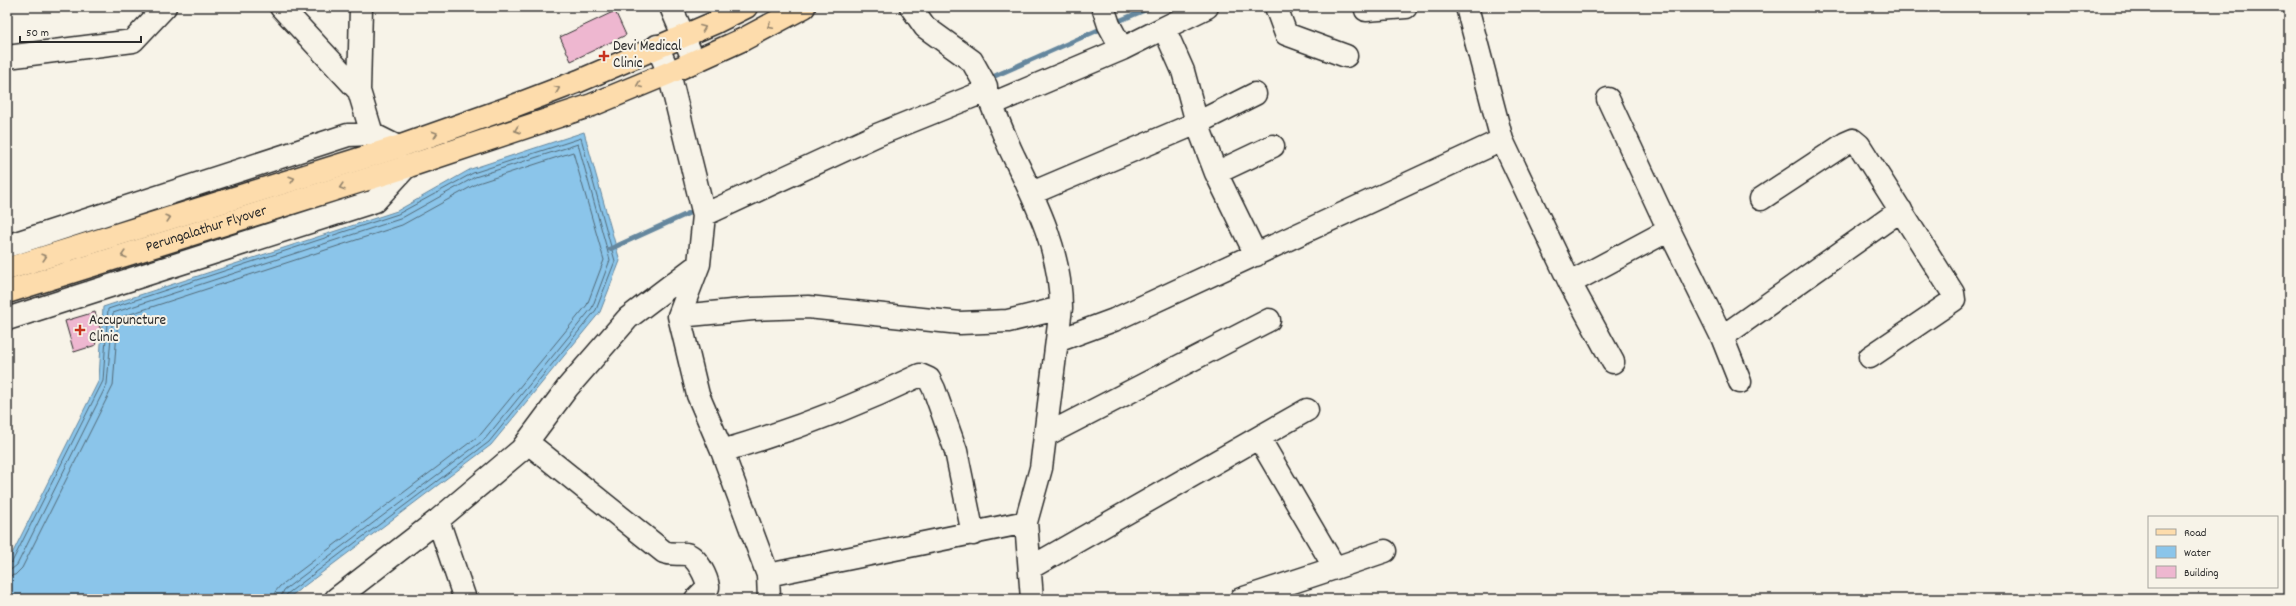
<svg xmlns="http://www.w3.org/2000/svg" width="2296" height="606" font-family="Dekko,sans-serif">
	<rect width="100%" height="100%" fill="#f7f3e8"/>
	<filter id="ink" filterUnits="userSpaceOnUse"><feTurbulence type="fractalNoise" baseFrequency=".025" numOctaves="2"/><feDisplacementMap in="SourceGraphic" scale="8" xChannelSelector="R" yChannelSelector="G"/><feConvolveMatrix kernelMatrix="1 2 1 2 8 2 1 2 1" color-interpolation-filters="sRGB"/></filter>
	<g filter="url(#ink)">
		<!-- water -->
		<path fill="#8bc5ea" stroke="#65879e" d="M 584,132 L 620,261 L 600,312 L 491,445 L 287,599 L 7,599 L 7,564 L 99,380 L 103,307 L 397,211 L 471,169 Z"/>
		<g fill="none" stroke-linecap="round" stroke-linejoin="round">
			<!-- shore -->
			<path stroke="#516977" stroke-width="1" d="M 7,565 L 12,562 L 103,381 L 108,309 L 398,214 L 473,173 L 581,138 L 615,261 L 596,310 L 489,442 L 287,594 L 285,599
				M 7,570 L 12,569 L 17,565 L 107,384 L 113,313 L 400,219 L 475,177 L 578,144 L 610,260 L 592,308 L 485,439 L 284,590 L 280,599
				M 7,576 L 15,575 L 22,568 L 113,386 L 118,318 L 402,225 L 478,183 L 573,152 L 604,260 L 587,305 L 481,434 L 280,586 L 275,592 L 274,599"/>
			<!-- stream -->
			<path stroke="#65879e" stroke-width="5" d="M 1114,23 L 1152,7
				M 988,79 L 1105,27
				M 610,249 L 698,209"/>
		</g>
		<!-- building -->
		<path fill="#eeb7d0" stroke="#2b2b2b" d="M 615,11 L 626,35 L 571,61 L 560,37 Z
			M 95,312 L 101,331 L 93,333 L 96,345 L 74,352 L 65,321 Z"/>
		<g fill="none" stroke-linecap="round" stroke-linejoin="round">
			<defs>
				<path id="minor" d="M 281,7 L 359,91
					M 361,7 L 359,91 L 372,134
					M 671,7 L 694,61
					M 911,7 L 925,27 L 972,61 L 986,86 L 986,91 C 995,112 1003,134 1013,155 C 1037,204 1061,252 1061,308 L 1041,468 L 1026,522 L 1032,599
					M 1103,7 L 1109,25 L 1122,49 L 1164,28 L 1183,71 L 1197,123 L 1216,173 L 1256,255
					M 1276,7 L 1286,34 L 1346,56
					M 1467,7 L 1502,140 L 1570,283 L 1613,362
					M 1366,10 L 1406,7
					M 1164,28 L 1207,7
					M 657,46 L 669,73 L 704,215 L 699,264 L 679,316 L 698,395 L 722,451 L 768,575 L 769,599
					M 7,57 L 133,41 L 165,7
					M 1608,99 L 1669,230
					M 992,104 L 1122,49
					M 1216,173 L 1273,146
					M 1032,193 L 1197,123 L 1255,94
					M 1761,199 L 1846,143 L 1853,140 L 1859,145 L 1953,293 L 1954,300 L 1870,357
					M 704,215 L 877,135 L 986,91
					M 7,246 L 348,135 L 372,134 L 398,147
					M 1570,283 L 1669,230 L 1722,337 L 1740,382
					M 679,316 L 753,309 L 808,307 L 960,323 L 1008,321 L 1061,308
					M 7,319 L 375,201 L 406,167
					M 1722,337 L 1901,210
					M 1057,341 L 1114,320 L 1502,140
					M 1046,435 L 1269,320
					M 527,442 L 664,552 C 672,555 679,553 686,554 C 697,556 707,578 708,587 L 696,599
					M 722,451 C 791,431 856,406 920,375 L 929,379 L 934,389 L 956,451 L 973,534
					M 438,520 L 465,599
					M 1030,568 L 1307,410
					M 1335,568 L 1385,551
					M 768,575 L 1026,522
					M 336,599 L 438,520 L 521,450 L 568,387 L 628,318 L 699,264
					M 1241,599 L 1335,568 L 1259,438"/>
				<g id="major">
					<path d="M 7,269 L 398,147 L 511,107 L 579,81 L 714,23 L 746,7"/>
					<path id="s1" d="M 7,292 L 406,167 L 592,105 L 669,73 L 744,39 L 804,7"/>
				</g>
			</defs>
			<!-- minor casing -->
			<use href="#minor" stroke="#2b2b2b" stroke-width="25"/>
			<!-- major casing -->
			<use href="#major" stroke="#2b2b2b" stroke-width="25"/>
			<!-- minor -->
			<use href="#minor" stroke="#f7f3e8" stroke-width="22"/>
			<!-- major -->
			<use href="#major" stroke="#fddcac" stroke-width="22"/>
		</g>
		<!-- one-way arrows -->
		<defs><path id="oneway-chevron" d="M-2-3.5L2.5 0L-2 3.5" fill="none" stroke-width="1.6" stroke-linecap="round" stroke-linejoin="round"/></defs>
		<g stroke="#94846c">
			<use href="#oneway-chevron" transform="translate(770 26) rotate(154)"/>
			<use href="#oneway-chevron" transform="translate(703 28) rotate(-22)"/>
			<use href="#oneway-chevron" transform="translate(639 85) rotate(158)"/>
			<use href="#oneway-chevron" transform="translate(557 89) rotate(-21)"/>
			<use href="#oneway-chevron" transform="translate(517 130) rotate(161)"/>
			<use href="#oneway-chevron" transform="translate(435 134) rotate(-19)"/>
			<use href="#oneway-chevron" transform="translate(292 179) rotate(-17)"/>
			<use href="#oneway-chevron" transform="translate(342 187) rotate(163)"/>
			<use href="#oneway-chevron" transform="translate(168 218) rotate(-17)"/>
			<use href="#oneway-chevron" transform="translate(124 255) rotate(163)"/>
			<use href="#oneway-chevron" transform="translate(44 257) rotate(-17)"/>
		</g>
	</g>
	<!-- markers -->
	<g fill="#c8321e" stroke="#f7f3e8" stroke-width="1.5">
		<path d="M602 50h4v4h4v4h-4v4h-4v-4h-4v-4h4z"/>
		<path d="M78 324h4v4h4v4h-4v4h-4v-4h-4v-4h4z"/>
	</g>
	<g text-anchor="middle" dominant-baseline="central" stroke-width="4" stroke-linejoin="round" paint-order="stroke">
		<!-- poi labels -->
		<g font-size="15" fill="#2b2b2b" stroke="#f7f3e8" text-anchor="start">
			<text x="613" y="47">Devi Medical<tspan x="613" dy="17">Clinic</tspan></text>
			<text x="89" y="321">Accupuncture<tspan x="89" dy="17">Clinic</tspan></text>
		</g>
		<!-- street labels -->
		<g font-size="15" fill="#2b2b2b" stroke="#f7f3e8">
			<text stroke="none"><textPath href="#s1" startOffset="209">Perungalathur Flyover</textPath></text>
		</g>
	</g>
	<!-- margin -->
	<rect width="2296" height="606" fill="none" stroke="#f7f3e8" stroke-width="24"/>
	<rect x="12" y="12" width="2272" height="582" fill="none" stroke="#2b2b2b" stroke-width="1.5" filter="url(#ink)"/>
	<!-- legend -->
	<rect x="2148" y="516" width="130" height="72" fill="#f7f3e8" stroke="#a5a39c"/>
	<rect x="2156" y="529" width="20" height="6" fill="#fddcac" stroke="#a5a39c"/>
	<text x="2184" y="536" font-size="12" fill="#2b2b2b">Road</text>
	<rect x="2156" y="546" width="20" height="12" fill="#8bc5ea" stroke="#a5a39c"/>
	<text x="2184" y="556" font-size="12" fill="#2b2b2b">Water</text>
	<rect x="2156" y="566" width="20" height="12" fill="#eeb7d0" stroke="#a5a39c"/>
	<text x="2184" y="576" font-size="12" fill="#2b2b2b">Building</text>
	<!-- scale -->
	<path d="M20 36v6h121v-6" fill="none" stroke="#2b2b2b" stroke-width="2"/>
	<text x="26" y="36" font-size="12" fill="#2b2b2b" stroke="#f7f3e8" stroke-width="3" paint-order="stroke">50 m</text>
</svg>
